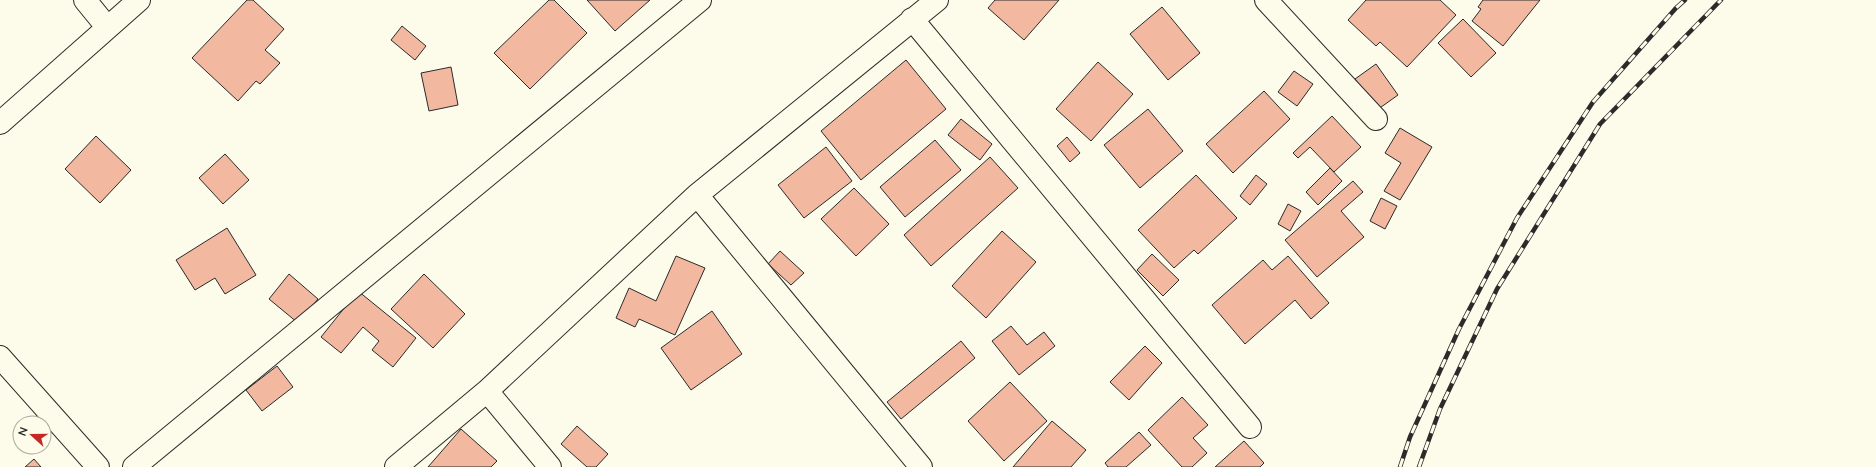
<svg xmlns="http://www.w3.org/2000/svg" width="1876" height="467" font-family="'Nunito Sans',sans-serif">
	<rect width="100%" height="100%" fill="#fdfbea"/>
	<!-- building -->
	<path fill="#f2b8a0" stroke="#2b2b2b" d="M 247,0 L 253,0 L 284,29 L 265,50 L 280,63 L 260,84 L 256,81 L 238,101 L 192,58 Z
		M 549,0 L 554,0 L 587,33 L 530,89 L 494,53 Z
		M 587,0 L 650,0 L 615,31 Z
		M 995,0 L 1059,0 L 1024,40 L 988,8 Z
		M 1366,0 L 1440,0 L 1456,15 L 1407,67 L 1380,42 L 1376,46 L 1348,20 Z
		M 1483,0 L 1540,0 L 1503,46 L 1472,21 L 1481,9 L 1478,7 Z
		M 1162,7 L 1200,53 L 1168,80 L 1130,34 Z
		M 1463,19 L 1496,53 L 1471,77 L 1438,43 Z
		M 402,26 L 426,46 L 415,60 L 391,40 Z
		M 906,60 L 946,109 L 861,180 L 821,131 Z
		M 1098,62 L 1133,94 L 1091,141 L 1056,109 Z
		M 1376,64 L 1398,95 L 1377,110 L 1355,79 Z
		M 451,67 L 458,105 L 429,111 L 421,73 Z
		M 1294,71 L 1313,84 L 1297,106 L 1278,92 Z
		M 1264,91 L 1290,119 L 1233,173 L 1206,144 Z
		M 1148,109 L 1183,151 L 1140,188 L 1104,145 Z
		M 1332,116 L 1361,147 L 1334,172 L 1310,147 L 1298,158 L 1293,153 Z
		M 961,119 L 992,144 L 980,160 L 948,135 Z
		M 1400,128 L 1432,147 L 1400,200 L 1384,191 L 1401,163 L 1385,153 Z
		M 96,136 L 131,170 L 100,203 L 65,169 Z
		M 1067,137 L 1080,153 L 1070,162 L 1057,146 Z
		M 935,140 L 961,170 L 905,217 L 880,187 Z
		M 826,147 L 852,181 L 804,218 L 778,185 Z
		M 225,154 L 249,180 L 223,204 L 199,178 Z
		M 990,157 L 1018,188 L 931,266 L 904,235 Z
		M 1330,168 L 1342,181 L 1318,205 L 1306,192 Z
		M 1196,175 L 1237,218 L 1198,254 L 1194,250 L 1174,268 L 1138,230 Z
		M 1256,175 L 1267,184 L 1250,205 L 1240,196 Z
		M 1353,181 L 1363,192 L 1341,211 L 1364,237 L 1317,277 L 1285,240 Z
		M 854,188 L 889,224 L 856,256 L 821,219 Z
		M 1381,198 L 1397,206 L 1385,229 L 1370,221 Z
		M 1288,204 L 1301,211 L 1290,231 L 1278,224 Z
		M 227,228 L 256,275 L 225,294 L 215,278 L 195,290 L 176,260 Z
		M 1002,231 L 1036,262 L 986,318 L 952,286 Z
		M 780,251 L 804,273 L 791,285 L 768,264 Z
		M 1152,254 L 1179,280 L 1163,296 L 1137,270 Z
		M 676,256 L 705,268 L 675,335 L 639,319 L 635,327 L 616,318 L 629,288 L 656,301 Z
		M 1288,256 L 1329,303 L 1311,319 L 1295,300 L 1245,344 L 1212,305 L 1263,260 L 1272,270 Z
		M 289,274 L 318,299 L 298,323 L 269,299 Z
		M 424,274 L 465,314 L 433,348 L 391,309 Z
		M 358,291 L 416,338 L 393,367 L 372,350 L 379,341 L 363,327 L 341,353 L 321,337 Z
		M 712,311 L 742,354 L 691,390 L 661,348 Z
		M 1011,326 L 1027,345 L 1044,332 L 1055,346 L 1019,375 L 992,341 Z
		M 961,341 L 975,358 L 901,419 L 887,402 Z
		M 1145,346 L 1162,363 L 1129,400 L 1110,382 Z
		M 277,366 L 293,387 L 262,411 L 246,390 Z
		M 1010,382 L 1047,421 L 1004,461 L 968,421 Z
		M 1182,397 L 1208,425 L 1193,438 L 1207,453 L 1192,467 L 1182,467 L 1148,430 Z
		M 1052,421 L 1086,450 L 1071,467 L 1013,467 Z
		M 577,426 L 608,454 L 596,467 L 587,467 L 561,444 Z
		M 461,429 L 497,461 L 491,467 L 428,467 Z
		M 1139,432 L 1151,445 L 1126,467 L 1108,467 L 1105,463 Z
		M 1244,441 L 1264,463 L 1260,467 L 1215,467 Z
		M 34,459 L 41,467 L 25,467 Z"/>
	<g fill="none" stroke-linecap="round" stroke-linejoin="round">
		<defs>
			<path id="minor" d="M 85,0 L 107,27
				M 1266,0 L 1376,119
				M 912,19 L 1250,427
				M 0,123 L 139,0
				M 697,195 L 921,467
				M 0,357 L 98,467
				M 487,391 L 550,467
				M 134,467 L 700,0
				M 396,467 L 487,391 L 697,195 L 937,0"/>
		</defs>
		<!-- minor casing -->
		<use href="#minor" stroke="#2b2b2b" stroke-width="24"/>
		<!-- minor -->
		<use href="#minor" stroke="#fdfbea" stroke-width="22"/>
		<defs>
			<path id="rail" d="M 1400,467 L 1410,437 L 1459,329 L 1517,218 L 1593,102 L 1676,8 L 1685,0
				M 1419,467 L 1440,409 L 1497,289 L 1600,124 L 1721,0"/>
		</defs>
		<!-- rail casing -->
		<use href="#rail" stroke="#2b2b2b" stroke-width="4.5"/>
		<!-- rail -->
		<use href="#rail" stroke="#fdfbea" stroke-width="3" stroke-dasharray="9" stroke-linecap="butt"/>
	</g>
	<!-- north arrow -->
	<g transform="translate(32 435) rotate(291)"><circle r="19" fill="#fdfbea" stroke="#a9a89e"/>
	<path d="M0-3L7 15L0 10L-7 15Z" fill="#c62828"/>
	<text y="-6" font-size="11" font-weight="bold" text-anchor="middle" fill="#2b2b2b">N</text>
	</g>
</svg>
